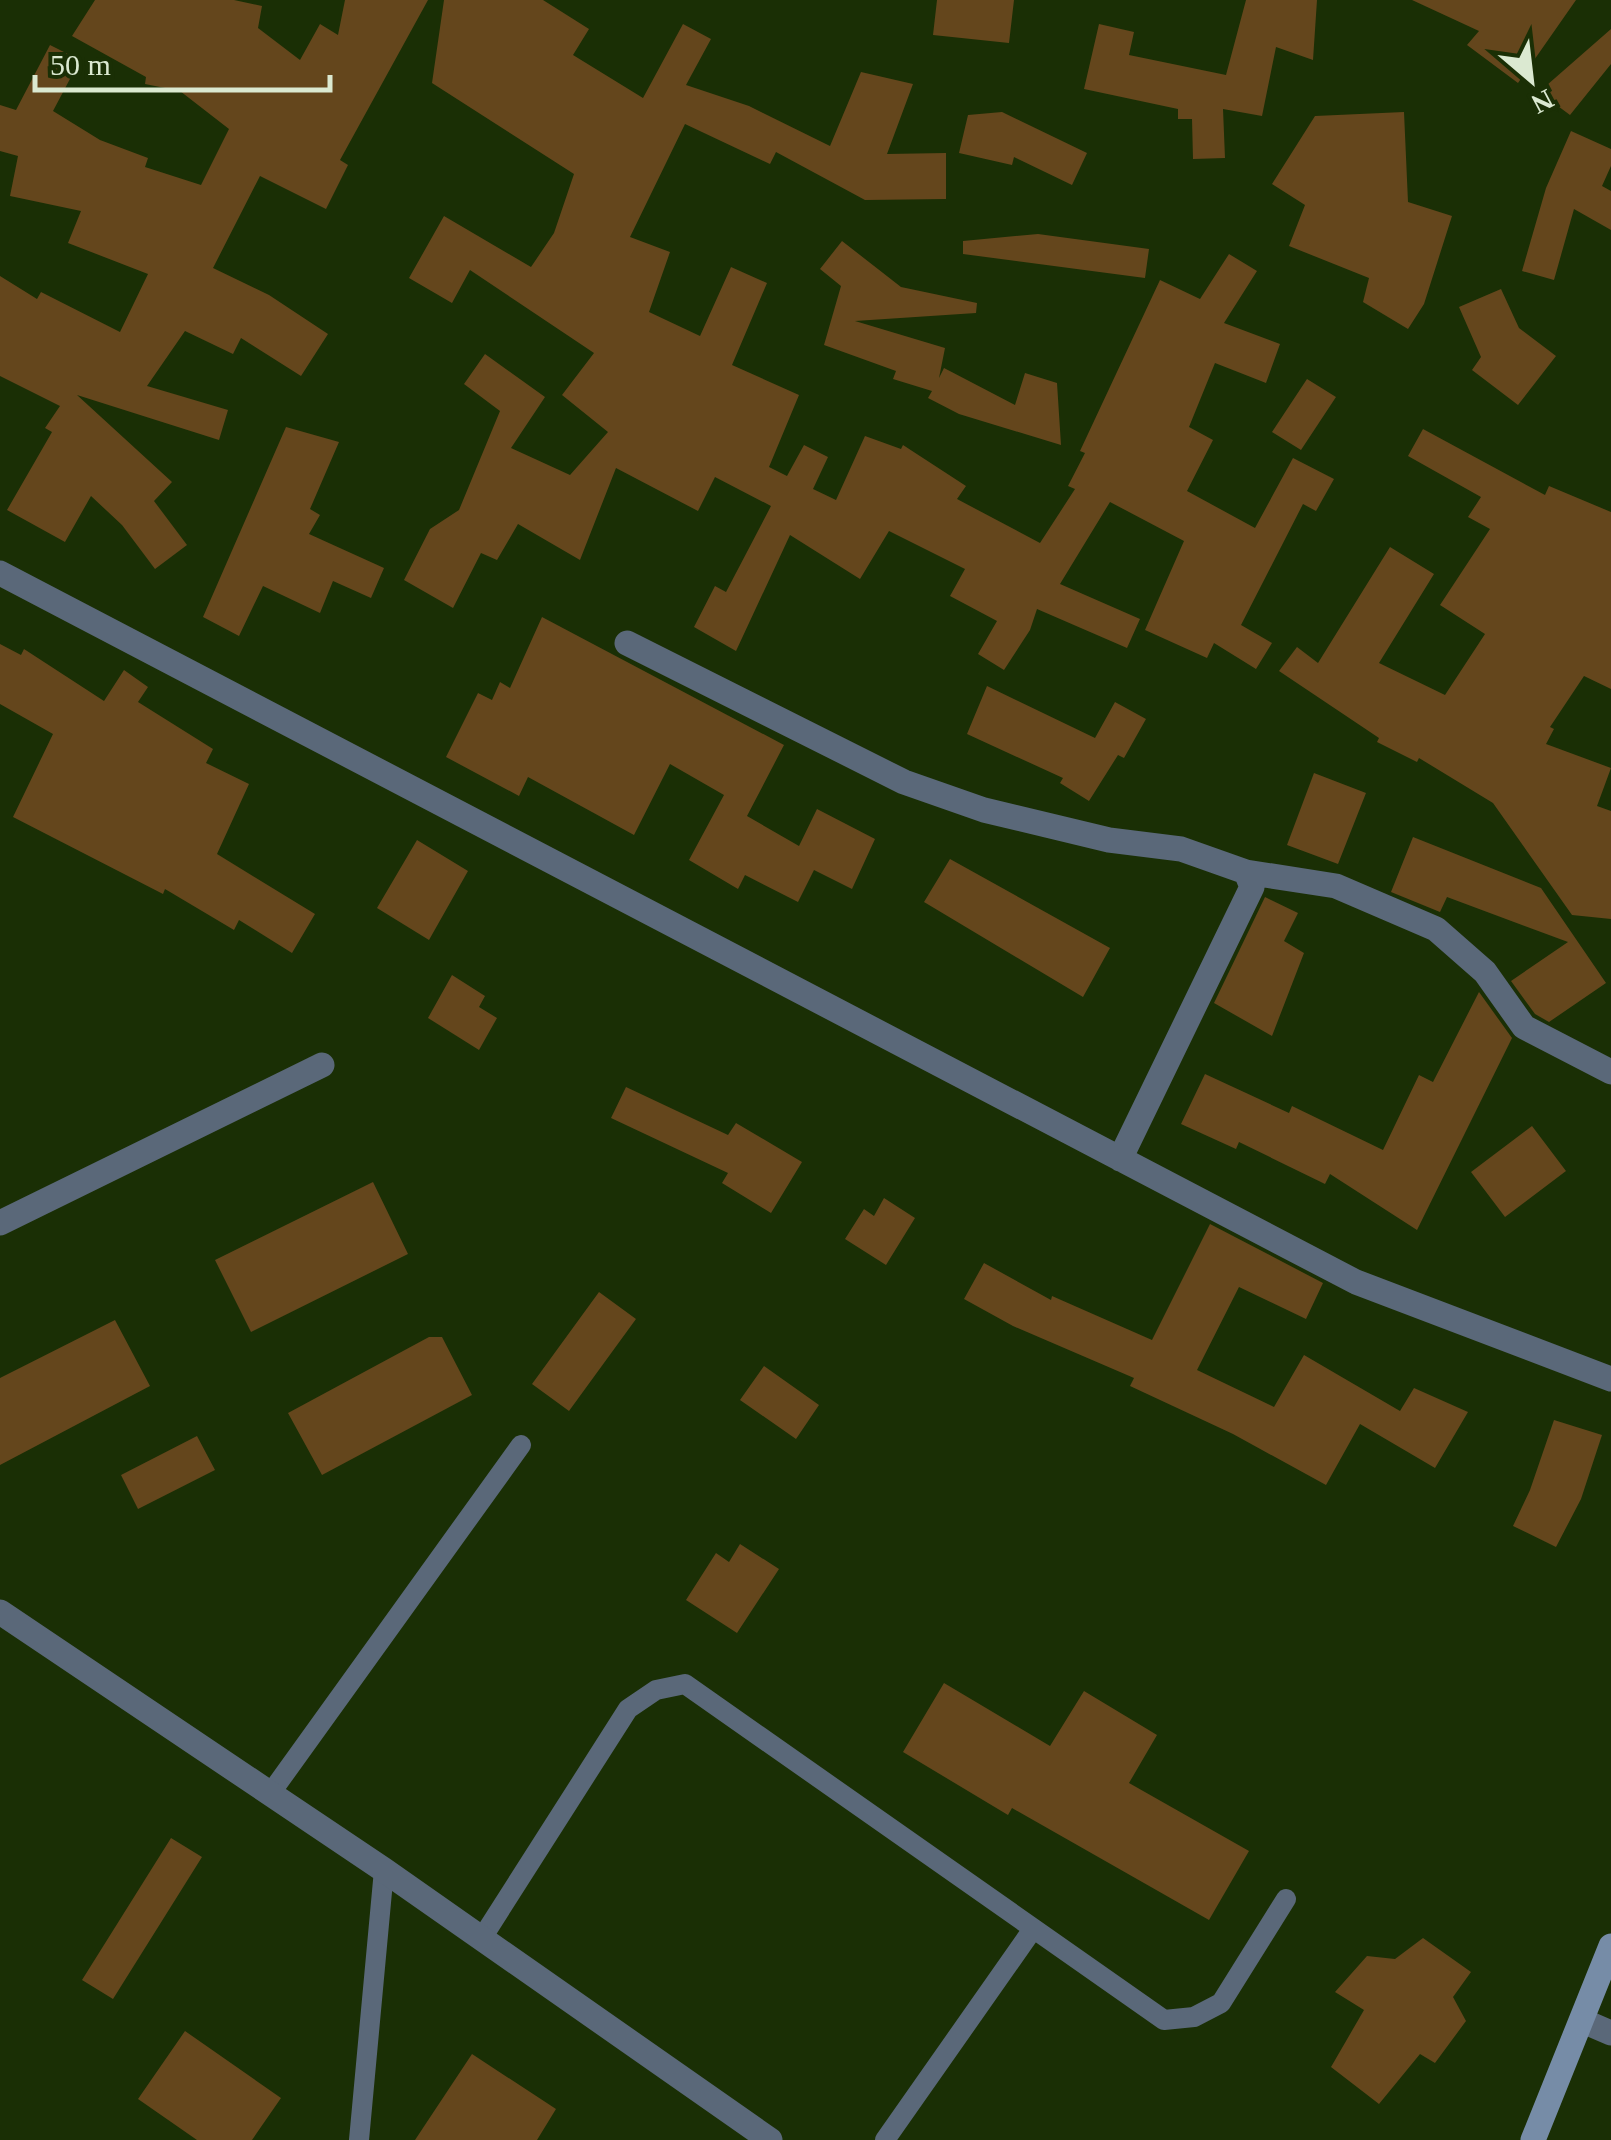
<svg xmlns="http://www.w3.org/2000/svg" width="1611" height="2140" font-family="Georgia,serif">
	<rect width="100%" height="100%" fill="#1a2f05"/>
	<!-- building -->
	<path fill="#64461c" d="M 95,0 L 234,0 L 262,6 L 258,28 L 300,60 L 320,24 L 338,35 L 345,0 L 428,0 L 340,160 L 348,165 L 326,209 L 260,176 L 213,268 L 269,295 L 328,334 L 301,376 L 241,338 L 233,354 L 185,331 L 147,386 L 228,410 L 219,440 L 77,395 L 172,482 L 154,501 L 187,545 L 155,569 L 122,525 L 91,496 L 65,542 L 7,510 L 52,432 L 45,428 L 60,406 L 0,376 L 0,276 L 37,299 L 41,292 L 120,332 L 148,274 L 68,243 L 81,211 L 10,196 L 18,156 L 0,151 L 0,105 L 16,110 L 50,45 L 80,60 L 53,111 L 100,140 L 148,158 L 145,167 L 201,185 L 229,129 L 180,91 L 145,84 L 146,77 L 72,36 Z
		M 444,0 L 543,0 L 589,29 L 573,55 L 643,98 L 683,24 L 711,39 L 686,85 L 749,106 L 830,146 L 861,72 L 913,84 L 887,154 L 946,153 L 946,199 L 865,200 L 776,152 L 770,164 L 685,124 L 630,237 L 670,252 L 649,312 L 700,336 L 731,267 L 767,283 L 732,365 L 799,395 L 769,467 L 787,476 L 804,445 L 828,457 L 813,489 L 836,500 L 865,436 L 901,449 L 903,445 L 966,486 L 957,499 L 1040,543 L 1075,489 L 1068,486 L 1085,453 L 1080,451 L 1160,280 L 1200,299 L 1229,254 L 1257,271 L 1224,323 L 1280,344 L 1266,383 L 1215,363 L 1189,427 L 1213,440 L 1187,491 L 1255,528 L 1293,458 L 1334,479 L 1316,511 L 1303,504 L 1241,625 L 1272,643 L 1256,669 L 1214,643 L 1207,658 L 1145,630 L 1184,541 L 1110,502 L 1060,584 L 1140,619 L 1127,648 L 1037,609 L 1030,630 L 1004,670 L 978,654 L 997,621 L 950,596 L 965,569 L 889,531 L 860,579 L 790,535 L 736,651 L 694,627 L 715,586 L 726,592 L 771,506 L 715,477 L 698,511 L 616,468 L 580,560 L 518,524 L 497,560 L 481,553 L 453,608 L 404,580 L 430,529 L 459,510 L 500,411 L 464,384 L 485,354 L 545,397 L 511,448 L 570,475 L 608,432 L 562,395 L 594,353 L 470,270 L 452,303 L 409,278 L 444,216 L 531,267 L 554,233 L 574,174 L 432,83 Z
		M 937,0 L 1014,0 L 1009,43 L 933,35 Z
		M 1246,0 L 1317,0 L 1313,60 L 1276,47 L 1262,116 L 1223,109 L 1225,158 L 1193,159 L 1192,119 L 1178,119 L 1178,109 L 1084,89 L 1099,24 L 1134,32 L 1129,55 L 1226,75 Z
		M 1412,0 L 1576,0 L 1518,83 L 1467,45 L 1479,31 Z
		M 1611,29 L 1611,64 L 1570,115 L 1539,92 Z
		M 1002,112 L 1087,153 L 1072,185 L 1014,157 L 1012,165 L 959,153 L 968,115 Z
		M 1404,112 L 1408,202 L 1452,216 L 1424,304 L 1408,329 L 1363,302 L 1369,278 L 1289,246 L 1305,205 L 1272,184 L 1315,116 Z
		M 1571,131 L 1611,149 L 1611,166 L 1602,186 L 1611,191 L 1611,230 L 1574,209 L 1554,280 L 1522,271 L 1546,188 Z
		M 1038,234 L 1149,249 L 1145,278 L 963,254 L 963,241 Z
		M 842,241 L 901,287 L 977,303 L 976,313 L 855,321 L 945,348 L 939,378 L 944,368 L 1015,405 L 1025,373 L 1057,383 L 1061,445 L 959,414 L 928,398 L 932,391 L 893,379 L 896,371 L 824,345 L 841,286 L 820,269 Z
		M 1501,289 L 1519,328 L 1556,356 L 1518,405 L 1472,370 L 1481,357 L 1459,307 Z
		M 1307,379 L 1336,397 L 1301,450 L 1272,432 Z
		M 286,427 L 339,442 L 310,509 L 320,515 L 309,534 L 384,568 L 371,598 L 333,581 L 320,613 L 263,586 L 239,636 L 203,617 Z
		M 1423,429 L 1545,495 L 1549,486 L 1611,512 L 1611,689 L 1584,676 L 1550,727 L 1554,729 L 1546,744 L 1611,768 L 1597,806 L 1611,811 L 1611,919 L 1572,915 L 1493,803 L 1419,758 L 1417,762 L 1377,742 L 1379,738 L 1279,671 L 1297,647 L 1318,663 L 1390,547 L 1434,574 L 1379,663 L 1445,695 L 1485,634 L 1440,605 L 1490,529 L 1468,517 L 1481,497 L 1408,456 Z
		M 542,617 L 784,745 L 747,816 L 799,846 L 817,809 L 875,839 L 852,889 L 814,870 L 798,902 L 745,875 L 738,889 L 689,860 L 724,795 L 670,764 L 634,835 L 528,777 L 519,796 L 446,757 L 478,693 L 492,700 L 500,682 L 510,688 Z
		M 0,644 L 21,655 L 24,649 L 104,701 L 124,670 L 148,687 L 138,702 L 213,749 L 206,763 L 249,784 L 217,854 L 315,914 L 292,953 L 239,920 L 234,930 L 165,889 L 163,894 L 13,817 L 53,734 L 0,704 Z
		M 987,686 L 1095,738 L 1115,702 L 1146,719 L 1124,758 L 1118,755 L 1089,801 L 1060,783 L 1063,778 L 967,734 Z
		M 1314,773 L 1366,793 L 1338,864 L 1287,845 Z
		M 1413,837 L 1541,888 L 1606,983 L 1549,1022 L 1535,1014 L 1511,981 L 1568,942 L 1447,897 L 1440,912 L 1391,892 Z
		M 417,840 L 468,871 L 429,940 L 377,908 Z
		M 950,859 L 1110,948 L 1083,997 L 924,902 Z
		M 1265,897 L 1298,913 L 1284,941 L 1304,953 L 1272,1036 L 1214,1003 Z
		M 452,975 L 485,996 L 479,1007 L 497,1018 L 479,1050 L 428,1018 Z
		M 1479,992 L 1512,1038 L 1417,1230 L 1330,1174 L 1325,1184 L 1239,1142 L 1236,1149 L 1181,1124 L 1205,1074 L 1289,1113 L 1292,1106 L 1383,1150 L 1419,1075 L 1433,1082 Z
		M 626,1087 L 728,1135 L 736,1123 L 802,1162 L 771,1213 L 722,1183 L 728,1173 L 611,1118 Z
		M 1532,1126 L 1566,1171 L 1505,1217 L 1471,1172 Z
		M 373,1182 L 408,1254 L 251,1332 L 215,1260 Z
		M 884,1198 L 915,1218 L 886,1265 L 845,1239 L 864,1209 L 874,1216 Z
		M 1210,1224 L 1323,1283 L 1306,1319 L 1239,1287 L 1197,1370 L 1274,1407 L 1304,1355 L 1400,1411 L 1414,1388 L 1468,1412 L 1435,1468 L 1360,1424 L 1326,1485 L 1233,1434 L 1130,1386 L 1134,1378 L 1013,1326 L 964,1299 L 984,1263 L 1051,1300 L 1052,1296 L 1152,1340 Z
		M 599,1292 L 636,1319 L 569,1411 L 532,1384 Z
		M 115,1320 L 150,1386 L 0,1465 L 0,1378 Z
		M 429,1337 L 442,1337 L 472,1395 L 322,1475 L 288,1413 Z
		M 764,1366 L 819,1405 L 796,1439 L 740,1400 Z
		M 1554,1420 L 1602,1435 L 1581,1499 L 1556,1547 L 1513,1526 L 1530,1490 Z
		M 197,1436 L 215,1470 L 138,1509 L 121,1475 Z
		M 740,1544 L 779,1569 L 737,1633 L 686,1600 L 716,1553 L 729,1562 Z
		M 944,1683 L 1050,1746 L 1084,1691 L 1157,1735 L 1129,1783 L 1249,1851 L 1209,1920 L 1012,1808 L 1008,1815 L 903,1752 Z
		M 171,1838 L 202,1857 L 113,1999 L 82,1980 Z
		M 1423,1938 L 1471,1972 L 1453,1997 L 1466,2021 L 1435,2063 L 1420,2054 L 1379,2104 L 1331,2067 L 1364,2010 L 1335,1992 L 1367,1956 L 1395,1959 Z
		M 185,2031 L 281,2098 L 252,2140 L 197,2140 L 138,2099 Z
		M 472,2054 L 556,2109 L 537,2140 L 415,2140 Z"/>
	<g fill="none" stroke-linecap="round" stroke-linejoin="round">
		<!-- lane -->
		<path stroke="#5a6879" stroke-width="20" d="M 270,1794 L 521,1445
			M 482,1938 L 628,1709 L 656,1690 L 685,1684 L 1164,2020 L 1194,2017 L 1221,2003 L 1286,1899
			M 359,2140 L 384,1870
			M 885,2140 L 1033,1929"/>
		<!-- street -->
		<path stroke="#5a6879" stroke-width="25" d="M 0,573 L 1356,1282 L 1611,1379
			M 627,643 L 904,782 L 984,810 L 1109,840 L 1181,849 L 1246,872 L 1252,887 L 1120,1159
			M 1246,872 L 1336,886 L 1436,929 L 1485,972 L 1524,1027 L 1611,1072
			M 0,1223 L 322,1065
			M 0,1612 L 384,1870 L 770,2140
			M 1583,2021 L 1611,2033"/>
		<!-- secondary -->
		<path stroke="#768ca7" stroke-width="25" d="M 1533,2140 L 1611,1946"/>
	</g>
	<!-- north arrow -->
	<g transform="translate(1531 80) rotate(152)" stroke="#1a2f05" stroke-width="8" paint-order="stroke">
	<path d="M0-8L18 38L0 25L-18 38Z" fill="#dbe9d1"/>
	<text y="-15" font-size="28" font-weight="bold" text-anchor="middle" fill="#dbe9d1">N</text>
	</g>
	<!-- scale -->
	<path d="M35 75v15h295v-15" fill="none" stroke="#dbe9d1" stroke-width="5"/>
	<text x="50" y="75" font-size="30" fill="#dbe9d1" stroke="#1a2f05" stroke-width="8" paint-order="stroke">50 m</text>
</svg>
